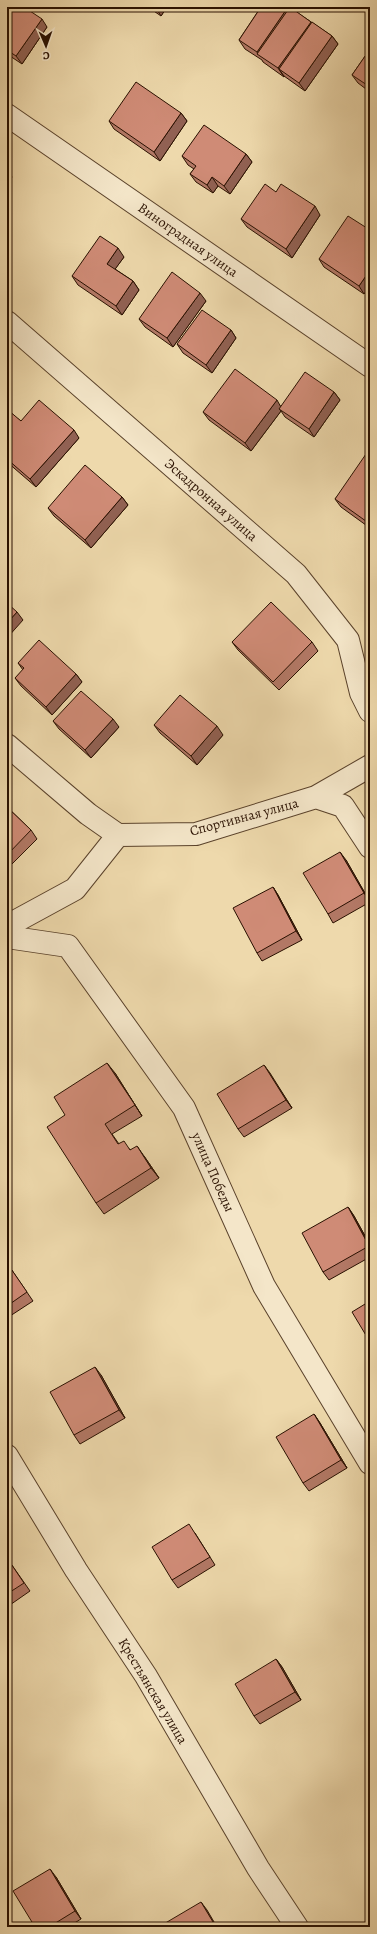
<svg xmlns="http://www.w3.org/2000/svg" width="377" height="1934" font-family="Alegreya,serif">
	<rect width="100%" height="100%" fill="#eed9ac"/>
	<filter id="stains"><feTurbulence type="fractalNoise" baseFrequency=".005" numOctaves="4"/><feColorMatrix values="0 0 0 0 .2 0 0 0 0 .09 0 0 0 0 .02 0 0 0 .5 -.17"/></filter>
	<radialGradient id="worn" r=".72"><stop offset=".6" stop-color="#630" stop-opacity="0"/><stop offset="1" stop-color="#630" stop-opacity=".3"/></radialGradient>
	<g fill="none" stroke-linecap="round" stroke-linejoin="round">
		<defs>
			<path id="minor" d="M 7,115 L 370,366
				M 7,322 L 296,574 L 348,640 L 361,693 L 370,711
				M 7,745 L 88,814 L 118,835 L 196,834 L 316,797 L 343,806 L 370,847
				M 316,797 L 370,766
				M 7,926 L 75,889 L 118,835
				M 7,937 L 68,946 L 184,1108 L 264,1286 L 370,1463
				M 7,1456 L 76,1570 L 146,1676 L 258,1868 L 297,1927"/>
		</defs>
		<!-- minor casing -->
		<use href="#minor" stroke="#5a422b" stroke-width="24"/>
		<!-- minor -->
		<use href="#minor" stroke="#f4e6c9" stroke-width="22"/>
	</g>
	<!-- wall -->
	<path fill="#b27865" stroke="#291000" d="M 7,7 L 47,27 L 22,64 L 7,54 Z
		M 148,7 L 167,7 L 161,16 Z
		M 251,7 L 259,7 L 257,11 Z
		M 261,7 L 289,7 L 332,36 L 338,44 L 305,91 L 284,76 L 284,77 L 263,62 L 262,60 L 245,49 L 239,40 Z
		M 370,49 L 370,92 L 358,83 L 352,75 Z
		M 181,113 L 187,121 L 160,161 L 114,129 L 109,121 Z
		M 246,154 L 252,162 L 230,194 L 218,186 L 213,193 L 196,182 L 190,174 L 194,169 L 188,165 L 182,156 Z
		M 276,192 L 320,215 L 292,258 L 247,227 L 241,219 Z
		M 370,230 L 370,286 L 364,294 L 324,267 L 319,259 Z
		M 124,257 L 115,269 L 133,281 L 139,290 L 122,315 L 78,285 L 72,276 Z
		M 206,301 L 173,347 L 145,327 L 139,319 Z
		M 231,330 L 236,338 L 212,373 L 183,353 L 177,344 Z
		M 334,392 L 340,400 L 314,437 L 285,417 L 281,411 L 251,451 L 209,420 L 203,412 L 281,406 Z
		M 7,411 L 21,421 L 79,438 L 36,487 L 7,462 Z
		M 370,457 L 370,528 L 341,507 L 335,499 Z
		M 122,497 L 128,505 L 91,548 L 54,516 L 48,508 Z
		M 232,642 L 312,642 L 318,651 L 279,690 L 238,650 Z
		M 18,663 L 76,674 L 82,682 L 52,715 L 21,686 L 15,678 L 23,670 Z
		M 53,721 L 119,727 L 91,758 L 59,729 Z
		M 154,725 L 223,735 L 197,765 L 160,733 Z
		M 7,807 L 31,830 L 37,839 L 7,869 Z
		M 346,860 L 370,902 L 333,923 L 328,914 Z
		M 273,887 L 278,895 L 302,940 L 262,961 L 257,953 Z
		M 264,1065 L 292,1108 L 244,1137 L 238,1129 Z
		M 115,1073 L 142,1116 L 112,1134 L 119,1144 L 144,1156 L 159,1178 L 104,1214 L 96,1203 L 65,1115 Z
		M 348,1207 L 354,1216 L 370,1245 L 370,1257 L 329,1280 L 323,1272 Z
		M 7,1263 L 33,1301 L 7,1318 Z
		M 101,1375 L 125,1418 L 80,1444 L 74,1435 Z
		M 314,1414 L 320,1423 L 347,1468 L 309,1491 L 303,1483 Z
		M 195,1533 L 215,1565 L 178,1588 L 172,1580 Z
		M 7,1558 L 30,1591 L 7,1607 Z
		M 276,1659 L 282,1667 L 301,1700 L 260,1724 L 254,1716 Z
		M 56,1877 L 81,1919 L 68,1927 L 35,1927 Z"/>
	<!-- shaded-wall -->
	<path fill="#916153" stroke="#291000" d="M 156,7 L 167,7 L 161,16 L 156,8 Z
		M 254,7 L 259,7 L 257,11 Z
		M 288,7 L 289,7 L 294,14 L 258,54 L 257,52 Z
		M 42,19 L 47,27 L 22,64 L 16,56 Z
		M 311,22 L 316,30 L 279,69 L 284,76 L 284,77 L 278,68 Z
		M 332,36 L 338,44 L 305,91 L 299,83 Z
		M 181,113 L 187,121 L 160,161 L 154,152 Z
		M 246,154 L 252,162 L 230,194 L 224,186 Z
		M 7,170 L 12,177 L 7,184 Z
		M 212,177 L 218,186 L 213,193 L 207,185 Z
		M 315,206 L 320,215 L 292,258 L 286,249 Z
		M 118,248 L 124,257 L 113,272 L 107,264 Z
		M 370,270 L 370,286 L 364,294 L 359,286 Z
		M 133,281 L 139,290 L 122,315 L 116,306 Z
		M 200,293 L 206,301 L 173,347 L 167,338 Z
		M 231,330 L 236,338 L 212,373 L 206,365 Z
		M 334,392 L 340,400 L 314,437 L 309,429 Z
		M 277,400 L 282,409 L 279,409 L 281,411 L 251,451 L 245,443 Z
		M 74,430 L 79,438 L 36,487 L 30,479 Z
		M 122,497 L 128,505 L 91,548 L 85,540 Z
		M 17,612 L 23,620 L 7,638 L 7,623 Z
		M 76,674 L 82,682 L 52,715 L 46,707 Z
		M 113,719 L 119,727 L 91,758 L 85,750 Z
		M 217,726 L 223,735 L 197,765 L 191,756 Z
		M 340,852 L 346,860 L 370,902 L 364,893 Z
		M 273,887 L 278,895 L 302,940 L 296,931 Z
		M 107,1063 L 115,1073 L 142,1116 L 135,1105 Z
		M 264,1065 L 270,1073 L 292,1108 L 286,1100 Z
		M 137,1146 L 144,1156 L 159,1178 L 151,1168 Z
		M 348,1207 L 354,1216 L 370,1245 L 370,1247 Z
		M 95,1367 L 101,1375 L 125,1418 L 119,1410 Z
		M 314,1414 L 320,1423 L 347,1468 L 341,1460 Z
		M 276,1659 L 282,1667 L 301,1700 L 295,1692 Z
		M 50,1869 L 56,1877 L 81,1919 L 75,1911 Z
		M 201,1902 L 207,1910 L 217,1927 L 216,1927 Z"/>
	<!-- building -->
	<path fill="#cf8b76" stroke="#291000" d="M 7,7 L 24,7 L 42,19 L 16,56 L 7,50 Z
		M 261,7 L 288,7 L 257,52 L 239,40 Z
		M 290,7 L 311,22 L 278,68 L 257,54 Z
		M 312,22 L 332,36 L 299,83 L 279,69 Z
		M 370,49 L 370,87 L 352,75 Z
		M 136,82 L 181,113 L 154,152 L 109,121 Z
		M 204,125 L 246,154 L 224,186 L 212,177 L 207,185 L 190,174 L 196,166 L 182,156 Z
		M 265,184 L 276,192 L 281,184 L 315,206 L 286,249 L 241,219 Z
		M 348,216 L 370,230 L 370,270 L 359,286 L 319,259 Z
		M 100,236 L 118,248 L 107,264 L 133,281 L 116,306 L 72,276 Z
		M 172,272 L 200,293 L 167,338 L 139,319 Z
		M 202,310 L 231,330 L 206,365 L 177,344 Z
		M 235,369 L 277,400 L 245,443 L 203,412 Z
		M 305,372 L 334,392 L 309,429 L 279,409 Z
		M 39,400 L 74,430 L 30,479 L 7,459 L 7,411 L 8,410 L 21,421 Z
		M 366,454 L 370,457 L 370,524 L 335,499 Z
		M 85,465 L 122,497 L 85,540 L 48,508 Z
		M 271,602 L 312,642 L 273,682 L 232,642 Z
		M 7,603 L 17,612 L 7,623 Z
		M 39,640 L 76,674 L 46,707 L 15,678 L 24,668 L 18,663 Z
		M 81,691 L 113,719 L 85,750 L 53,721 Z
		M 180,695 L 217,726 L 191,756 L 154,725 Z
		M 7,807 L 31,830 L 7,855 Z
		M 340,852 L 364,893 L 328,914 L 303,873 Z
		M 273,887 L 296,931 L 257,953 L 233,908 Z
		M 107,1063 L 135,1105 L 105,1124 L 118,1144 L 124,1141 L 130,1150 L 137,1146 L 151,1168 L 96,1203 L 47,1127 L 65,1115 L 54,1097 Z
		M 264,1065 L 286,1100 L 238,1129 L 217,1094 Z
		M 348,1207 L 369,1246 L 323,1272 L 302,1233 Z
		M 7,1263 L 27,1292 L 7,1306 Z
		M 370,1301 L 370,1342 L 352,1312 Z
		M 95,1367 L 119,1410 L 74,1435 L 50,1392 Z
		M 314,1414 L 341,1460 L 303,1483 L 276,1437 Z
		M 189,1524 L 210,1557 L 172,1580 L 152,1547 Z
		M 7,1558 L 24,1583 L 7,1594 Z
		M 276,1659 L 295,1692 L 254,1716 L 235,1684 Z
		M 50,1869 L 75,1911 L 49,1927 L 35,1927 L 13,1891 Z
		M 201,1902 L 216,1927 L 163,1927 L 162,1925 Z"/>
	<g text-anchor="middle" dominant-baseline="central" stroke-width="3" stroke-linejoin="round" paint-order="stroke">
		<!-- street labels -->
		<g font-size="14" fill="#291000" stroke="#f4e6c9">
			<text transform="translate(188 240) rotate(35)">Виноградная улица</text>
			<text transform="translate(211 500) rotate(41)">Эскадронная улица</text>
			<text transform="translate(244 817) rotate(-15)">Спортивная улица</text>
			<text transform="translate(213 1172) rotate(66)">улица Победы</text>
			<text transform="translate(153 1691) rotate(59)">Крестьянская улица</text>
		</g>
	</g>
	<!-- margin -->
	<rect width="377" height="1934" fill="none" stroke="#eed9ac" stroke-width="24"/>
	<rect x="8" y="8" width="361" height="1918" fill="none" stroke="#291000" stroke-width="2"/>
	<rect x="12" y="12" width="353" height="1910" fill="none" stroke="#291000"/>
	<!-- north arrow -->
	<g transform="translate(46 46) rotate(178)" stroke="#f4e6c9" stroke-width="3" paint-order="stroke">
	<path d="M0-3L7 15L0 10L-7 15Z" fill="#291000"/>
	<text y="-6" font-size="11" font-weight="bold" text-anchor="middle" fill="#291000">С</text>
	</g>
	<rect width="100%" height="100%" filter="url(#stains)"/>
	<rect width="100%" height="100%" fill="url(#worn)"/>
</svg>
